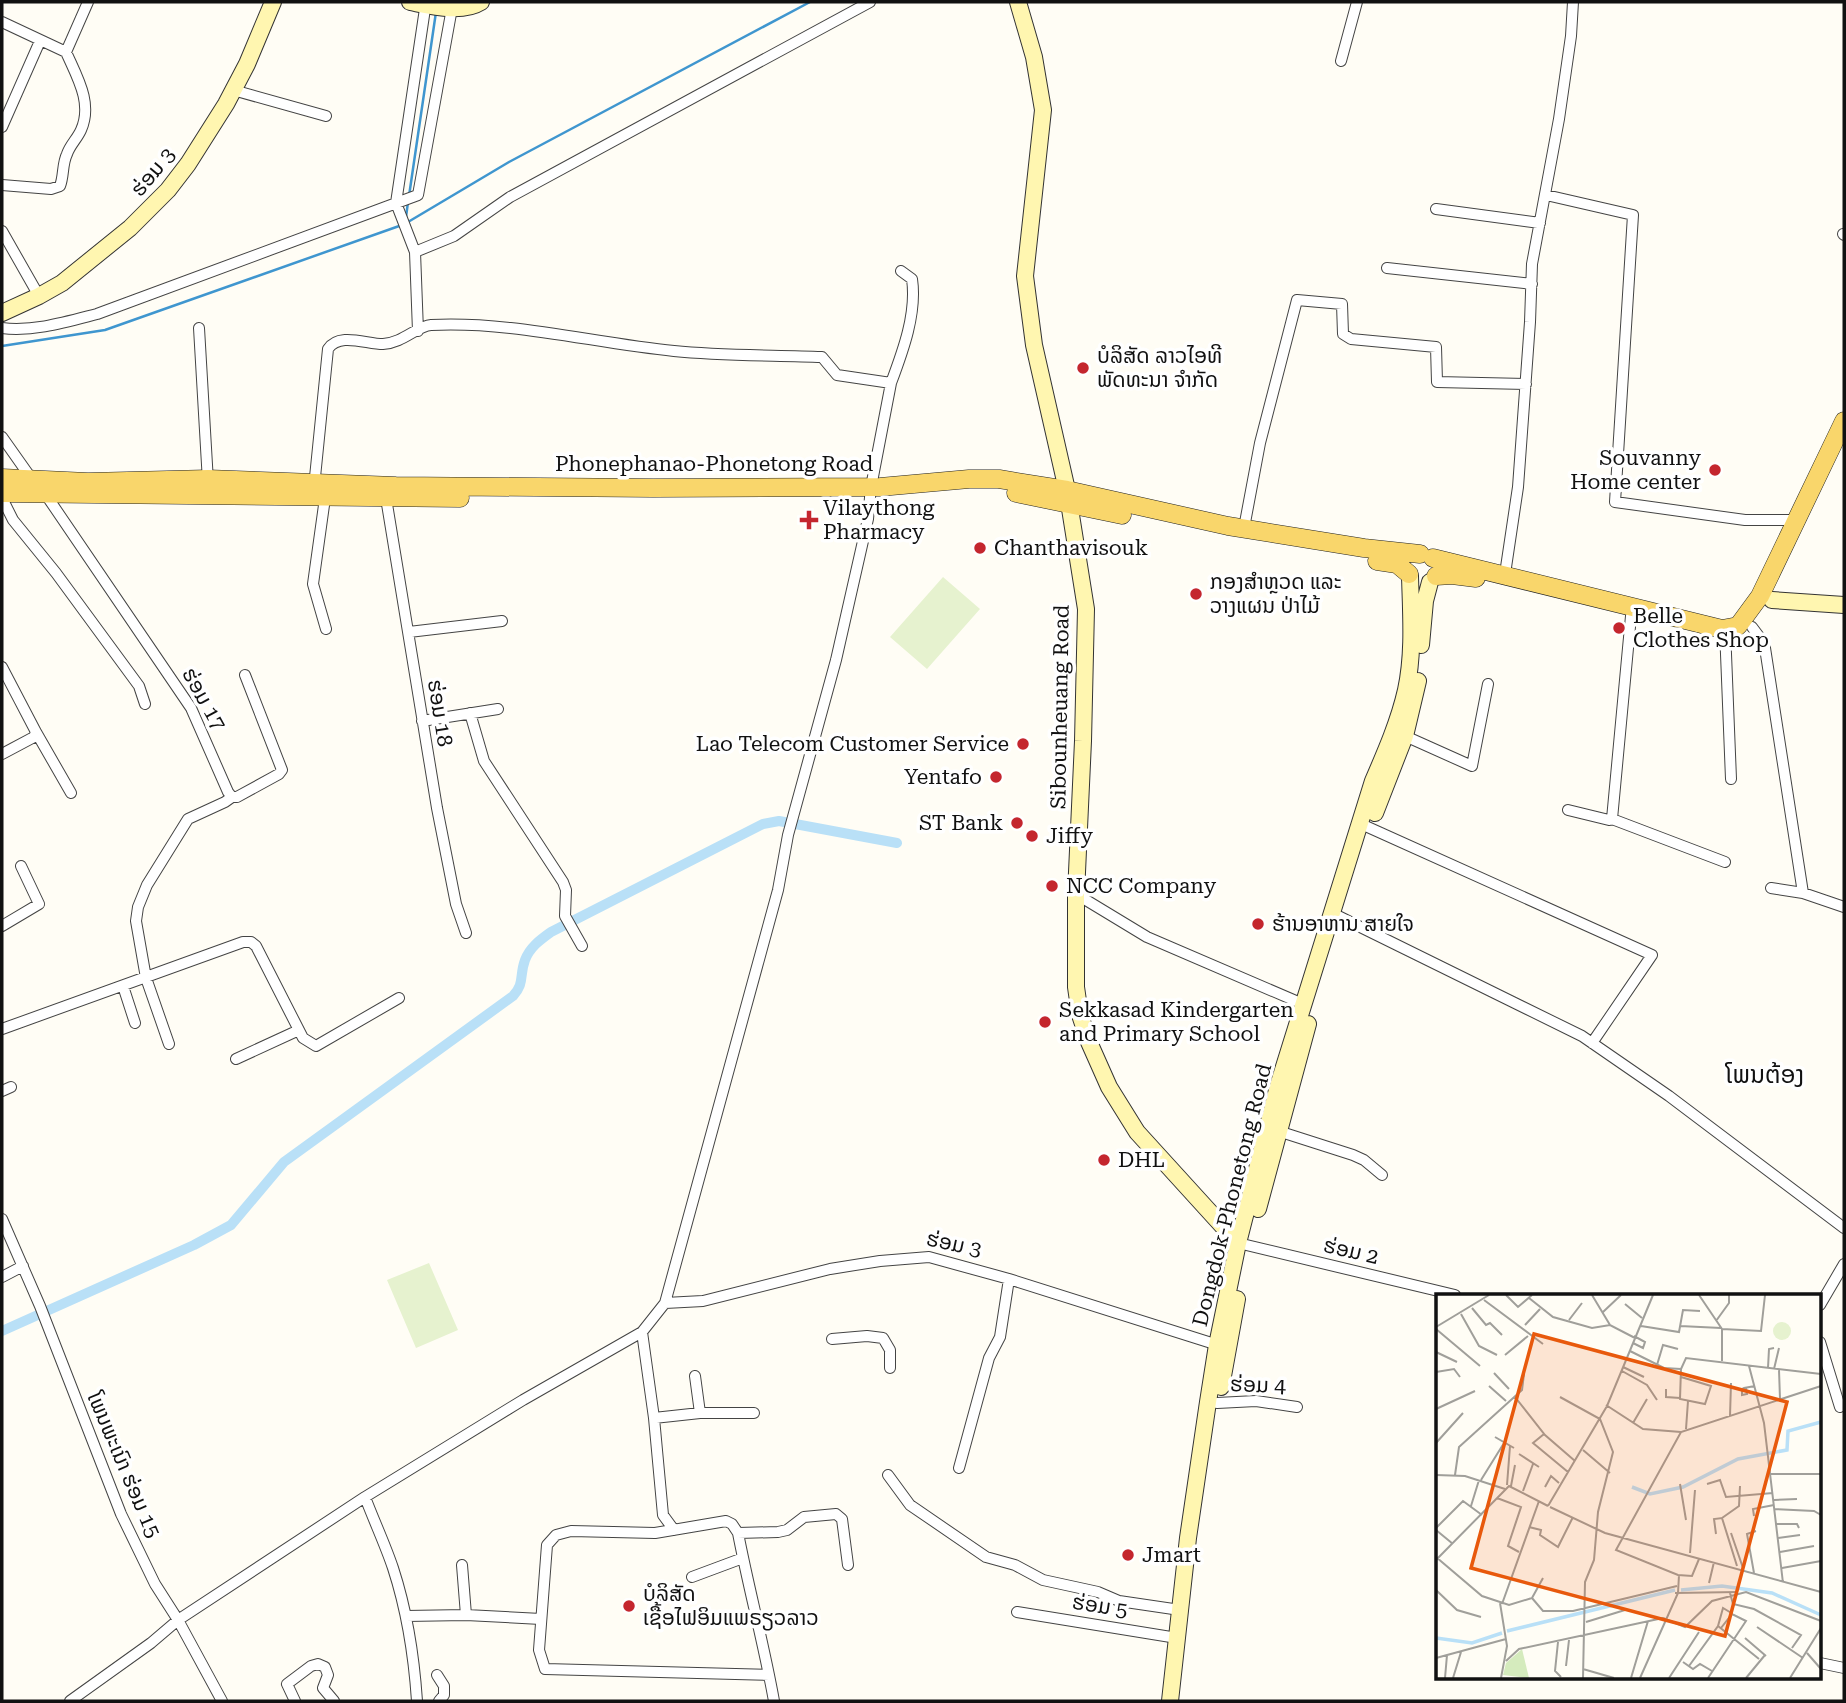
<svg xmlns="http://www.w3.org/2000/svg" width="1846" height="1703" font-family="'Roboto Serif','Noto Sans Lao',serif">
	<rect width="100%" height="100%" fill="#fffdf5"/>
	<!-- pitch -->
	<path fill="#e6f2cf" d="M 943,577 L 980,609 L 927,669 L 890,637 Z
		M 429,1263 L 458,1330 L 416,1348 L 387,1280 Z"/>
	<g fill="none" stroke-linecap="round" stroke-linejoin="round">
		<!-- stream -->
		<path stroke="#3f96cf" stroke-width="2.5" d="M 409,196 L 436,12
			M 406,217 L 408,202
			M 408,222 L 509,162 L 810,2
			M 2,346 L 105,330 L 402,225"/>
		<!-- canal -->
		<path stroke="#b9e0f7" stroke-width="10" d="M 2,1331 L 194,1245 L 231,1225 L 284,1162 L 513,996 C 525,983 519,976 525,960 C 530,947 540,940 551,932 L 763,824 L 779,821 L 897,843"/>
		<defs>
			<path id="street" d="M 2,22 L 66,52 C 77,77 93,103 81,130 C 77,139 70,145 67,154 C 62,164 64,176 60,186 L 51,189 L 2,185
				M 66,52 L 88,2
				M 1341,61 L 1357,2
				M 233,90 L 326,116
				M 2,127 L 40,41
				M 1546,195 L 1633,215 L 1615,502 L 1745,520 L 1798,520
				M 1436,209 L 1540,223
				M 2,231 L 39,296
				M 1843,234 L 1844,235
				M 415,252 L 454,236 L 510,197 L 870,2
				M 1387,268 L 1532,284
				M 2,328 C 33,332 66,322 97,314 L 418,195 L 452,8
				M 199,328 L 208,482
				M 418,331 L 415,252 L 396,203 L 426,2
				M 891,383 C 903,351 917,313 912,279 L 901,271
				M 2,437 L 31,478
				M 44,492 L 191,708 L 228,792 L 232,797 L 237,797 L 279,774 L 282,770 L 245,675
				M 2,498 L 13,520 L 56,573 L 139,686 L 145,704
				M 325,498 L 313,584 L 326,629
				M 386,498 L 437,808 L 456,904 L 466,933
				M 1244,528 L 1260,443 L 1297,300 L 1342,304 L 1343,334 L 1351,339 L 1436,347 L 1437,382 L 1526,384
				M 1505,574 L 1518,487 L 1530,322 L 1532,264 L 1559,119 L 1571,36 L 1573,2
				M 1752,627 L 1761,639 L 1765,648 L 1803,893
				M 1725,629 L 1731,779
				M 409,632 L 502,621
				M 2,667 L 36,732 L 34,737 L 2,754
				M 470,713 L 484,761 L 563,882 L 566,890 L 565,916 L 582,946
				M 422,721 L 498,709
				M 36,732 L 71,793
				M 1405,736 L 1472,766 L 1488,684
				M 1568,810 L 1609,820 L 1612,819 L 1725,862
				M 1612,819 L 1631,616
				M 1361,824 L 1652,955 L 1592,1043
				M 1771,888 L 1803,893 L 1844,907
				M 1076,894 L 1147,937 L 1303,1004
				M 1332,913 L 1582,1036 L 1669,1096 L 1844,1228
				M 2,926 L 39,904 L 21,866
				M 123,986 L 135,1023
				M 2,1029 L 243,942 L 251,942 L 256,946 L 303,1038 L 316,1046 L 399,998
				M 169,1044 L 146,978 L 136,921 L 138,907 L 147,885 L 188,819 L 225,802 L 232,797
				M 236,1059 L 299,1030
				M 2,1091 L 11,1087
				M 1278,1131 L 1353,1155 L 1364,1160 L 1382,1175
				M 2,1219 L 40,1306 L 121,1514 L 155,1584 L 178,1620 L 222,1701
				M 1238,1243 L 1455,1295
				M 2,1277 L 23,1266
				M 665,1303 L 703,1301 L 830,1269 L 880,1261 L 929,1257 L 1009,1279 L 1221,1346
				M 1820,1305 L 1844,1264
				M 642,1332 L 654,1418 L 663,1515 L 674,1530
				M 832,1339 L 867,1336 L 883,1338 L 890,1350 L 890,1368
				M 1820,1342 L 1840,1407
				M 695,1376 L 700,1413
				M 1217,1403 L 1256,1401 L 1297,1407
				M 654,1418 L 700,1413 L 754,1413
				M 959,1468 L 989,1358 L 1000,1337 L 1009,1279
				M 888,1475 L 910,1505 L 986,1557 L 1015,1565 L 1043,1580 L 1098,1592 L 1119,1601 L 1180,1610
				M 365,1497 C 374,1521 385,1544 393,1568 C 407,1611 414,1656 417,1701
				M 738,1533 L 778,1532 L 787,1530 L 804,1517 L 836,1514 L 842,1519 L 848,1565
				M 462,1565 L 466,1615
				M 692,1577 L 743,1558
				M 1017,1612 L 1177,1638
				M 406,1616 L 466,1615 L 541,1619
				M 1820,1663 L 1844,1668
				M 437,1675 L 444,1686 L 444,1695 L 439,1701
				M 769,1675 L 545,1669 L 539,1650 L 547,1545 L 556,1535 L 571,1531 L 655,1533 L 726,1521 L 732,1524 L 738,1533 C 749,1590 764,1645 774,1701
				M 70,1701 L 151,1643 L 178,1620 L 365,1497 L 523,1400 L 642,1332 L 665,1303 L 778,890 L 788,835 L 836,660 L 868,519 L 871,487 L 891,383 L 837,375 L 822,357 C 773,355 723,356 674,351 C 593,343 513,321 431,325 C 417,326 403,343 383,344 C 366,344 339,332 328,349 L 314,487
				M 295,1701 L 287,1684 L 311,1666 L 318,1664 L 325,1667 L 328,1675 L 323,1688 L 334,1701"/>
			<path id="secondary" d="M 410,2 C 431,6 462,14 481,2
				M 1018,2 L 1034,57 L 1043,110 L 1025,276 L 1034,345 L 1067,490 L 1086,609 L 1083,741 L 1076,894 L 1076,987 L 1080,1015 L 1089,1042 L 1109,1087 L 1137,1132 L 1238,1243
				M 2,313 L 39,296 L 62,283 L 130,228 L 168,190 L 188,164 L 226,104 L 247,64 L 273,2
				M 1772,600 L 1844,605
				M 1421,645 L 1425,601 L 1430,582
				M 1375,813 L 1405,736 L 1418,681
				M 1258,1209 L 1308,1024
				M 1221,1387 L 1237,1299
				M 1170,1701 L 1188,1538 L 1208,1402 L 1217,1345 L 1238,1243 L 1278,1086 L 1373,781 C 1386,751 1399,721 1406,690 C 1414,653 1411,614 1410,576"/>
			<path id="primary" d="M 2,478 L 88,482 L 208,479 L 396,486 L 653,488 L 880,487 L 969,479 L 999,479 L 1067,490 L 1228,526 L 1364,548 L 1420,554
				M 2,493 L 460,498
				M 1016,493 L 1122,515
				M 1433,558 L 1722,629 L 1738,626 L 1760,596 L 1844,421
				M 1377,561 L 1397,564 L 1409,574
				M 1436,576 L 1452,575 L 1476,578"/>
		</defs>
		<!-- street casing -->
		<use href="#street" stroke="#444" stroke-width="12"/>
		<!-- secondary casing -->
		<use href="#secondary" stroke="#333" stroke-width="18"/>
		<!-- primary casing -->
		<use href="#primary" stroke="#222" stroke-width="19"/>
		<!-- street -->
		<use href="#street" stroke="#fff" stroke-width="10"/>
		<!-- secondary -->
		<use href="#secondary" stroke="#fff6b0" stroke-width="16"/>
		<!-- primary -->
		<use href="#primary" stroke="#f9d66b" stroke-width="18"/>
	</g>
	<!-- markers -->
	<g fill="#c4262e" stroke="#fff" stroke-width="2.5">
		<circle cx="1083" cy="368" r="7"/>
		<circle cx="1715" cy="470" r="7"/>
		<path d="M805.5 509.5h7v7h7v7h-7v7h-7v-7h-7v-7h7z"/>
		<circle cx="980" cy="548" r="7"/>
		<circle cx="1196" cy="594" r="7"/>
		<circle cx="1619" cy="628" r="7"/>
		<circle cx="1023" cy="744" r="7"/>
		<circle cx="996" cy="777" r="7"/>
		<circle cx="1017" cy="823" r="7"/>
		<circle cx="1032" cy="836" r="7"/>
		<circle cx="1052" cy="886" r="7"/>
		<circle cx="1258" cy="924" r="7"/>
		<circle cx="1045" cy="1022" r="7"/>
		<circle cx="1104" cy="1160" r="7"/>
		<circle cx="1128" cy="1555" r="7"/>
		<circle cx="629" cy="1606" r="7"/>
	</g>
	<g text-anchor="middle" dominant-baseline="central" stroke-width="7" stroke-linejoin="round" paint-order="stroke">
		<!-- street labels -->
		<g font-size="21" fill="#111" stroke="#fff">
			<text transform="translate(153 172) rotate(-50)">ຮ່ອມ 3</text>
			<text x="714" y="464">Phonephanao-Phonetong Road</text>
			<text transform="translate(204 699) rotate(61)">ຮ່ອມ 17</text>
			<text transform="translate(1060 707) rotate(-89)">Sibounheuang Road</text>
			<text transform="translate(440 713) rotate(81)">ຮ່ອມ 18</text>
			<text transform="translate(1232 1195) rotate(-76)">Dongdok-Phonetong Road</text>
			<text transform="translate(954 1244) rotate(12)">ຮ່ອມ 3</text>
			<text transform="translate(1351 1251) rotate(13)">ຮ່ອມ 2</text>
			<text transform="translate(1258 1385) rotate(2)">ຮ່ອມ 4</text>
			<text transform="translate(124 1465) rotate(67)">ໂພນພະເນົາ ຮ່ອມ 15</text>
			<text transform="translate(1100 1606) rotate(9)">ຮ່ອມ 5</text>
		</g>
		<!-- poi labels -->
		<g font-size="21" fill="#111" stroke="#fff" text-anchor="start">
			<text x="1097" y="356">ບໍລິສັດ ລາວໄອທີ<tspan x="1097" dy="24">ພັດທະນາ ຈຳກັດ</tspan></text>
			<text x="1701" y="458" text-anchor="end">Souvanny<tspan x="1701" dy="24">Home center</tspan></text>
			<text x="823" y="508">Vilaythong<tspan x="823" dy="24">Pharmacy</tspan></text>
			<text x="994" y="548">Chanthavisouk</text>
			<text x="1210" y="582">ກອງສໍາຫຼວດ ແລະ<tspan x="1210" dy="24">ວາງແຜນ ປ່າໄມ້</tspan></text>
			<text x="1633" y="616">Belle<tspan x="1633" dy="24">Clothes Shop</tspan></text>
			<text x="1009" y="744" text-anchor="end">Lao Telecom Customer Service</text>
			<text x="982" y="777" text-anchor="end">Yentafo</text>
			<text x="1003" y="823" text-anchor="end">ST Bank</text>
			<text x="1046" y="836">Jiffy</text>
			<text x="1066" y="886">NCC Company</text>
			<text x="1272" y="924">ຮ້ານອາຫານ ສາຍໃຈ</text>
			<text x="1059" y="1010">Sekkasad Kindergarten<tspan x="1059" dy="24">and Primary School</tspan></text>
			<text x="1118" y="1160">DHL</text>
			<text x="1142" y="1555">Jmart</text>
			<text x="643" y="1594">ບໍລິສັດ<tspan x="643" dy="24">ເຊື້ອໄຟອິມແພຣຽວລາວ</tspan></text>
		</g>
		<!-- quarter labels -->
		<g font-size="24" fill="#111" stroke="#fff">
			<text x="1765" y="1075">ໂພນຕ້ອງ</text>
		</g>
	</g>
	<!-- overview -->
	<g transform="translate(1436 1294)">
		<rect width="385" height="385" fill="#fffdf5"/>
		<path d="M 86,355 L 93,384 L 67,381 L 70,369 Z" fill="#d5ebbd"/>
		<path d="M337 37a9 9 0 1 1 18 0a9 9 0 1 1-18 0Z" fill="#e6f2cf"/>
		<path fill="none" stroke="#b9e0f7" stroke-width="3.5" d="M 196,193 L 214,200 L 247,193 L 302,165 L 351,156 L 352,137 L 385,128M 245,296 L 286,292 L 336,299 L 385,321M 71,337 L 239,296M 0,344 L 36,349 L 66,339"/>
		<path fill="none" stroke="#a09f9a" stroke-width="2" d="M 70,1 L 82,13 L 96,1M 156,1 L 174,31M 263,1 L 286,35M 93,4 L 117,23 L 156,34 L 174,31 L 199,44M 48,6 L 107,50M 189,10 L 206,24M 36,14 L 50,31 L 54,29 L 66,41M 167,18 L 185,1M 25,20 L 43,52 L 61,61M 133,26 L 146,9M 280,27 L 293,9 L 293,1M 89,31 L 104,15M 205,32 L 243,38 L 247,16 L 264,17M 244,32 L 285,34M 0,33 L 53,1M 0,35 L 44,72M 286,35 L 325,37 L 329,1M 286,35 L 286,67M 197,49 L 207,54 L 209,48 L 198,42M 194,57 L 228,74 L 245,75M 0,58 L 21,68M 69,61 L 92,42M 221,71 L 227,51 L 242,55M 313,72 L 328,129 L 347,289M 187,73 L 208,83M 332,74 L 333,55 L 338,54M 338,75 L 343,54M 343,76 L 344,105M 186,77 L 211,91 L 221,106M 0,78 L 18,75 L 24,83M 58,79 L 73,95M 245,83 L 275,92 L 269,110 L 244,105 L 245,75 L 250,64 L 385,80M 53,92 L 70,107M 310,94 L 311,100 L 306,101 L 306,95 L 308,94 L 319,92M 230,95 L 230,103 L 244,104M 79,103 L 109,141 L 139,167M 124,103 L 164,125 L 177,158 L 162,218 L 158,266 L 149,288 L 147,384M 170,111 L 207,135 L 245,138M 0,115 L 39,97M 294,122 L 295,89M 197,129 L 211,105M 250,135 L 252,107M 108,140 L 97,149 L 132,178M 59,143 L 78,154M 0,149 L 27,119M 147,156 L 174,179M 83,160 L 103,173M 334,180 L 385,180M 0,181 L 29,182 L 69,195M 19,181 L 23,153 L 86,96 L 88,80M 45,186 L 68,149M 244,190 L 250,226M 271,190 L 284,186 L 290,203 L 337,199M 71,191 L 74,152M 75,192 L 79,171M 109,193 L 115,182 L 123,189M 87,197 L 97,170M 61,204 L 85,213 L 72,252 L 83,258M 338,206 L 361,205M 35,212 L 43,186M 112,212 L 171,112 L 217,1M 114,213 L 169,239 L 385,298M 338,215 L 378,217 L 385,221M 318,222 L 317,215 L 338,211M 286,224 L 303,212 L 304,192M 339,230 L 361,230 L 363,234M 93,233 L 105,236 L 104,241 L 122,253 L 137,223M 0,234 L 27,207 L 46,221M 0,236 L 17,250M 295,239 L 307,274M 280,240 L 278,225 L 286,224 L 301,272M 342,244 L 364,241M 344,258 L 378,252M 254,259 L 259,196M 0,263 L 46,302 L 73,311 L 96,304 L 107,317 L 137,317 L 241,292M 263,265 L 256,282 L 242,281 L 180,256 L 245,138 L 385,92M 0,266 L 73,192 L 112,212M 346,274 L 385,267M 318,279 L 311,240 L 320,237M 273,289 L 278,268M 0,296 L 21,316 L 45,323M 239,299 L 302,298M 294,299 L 297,310 L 318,315 L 365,341 L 356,354M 96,304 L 107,284M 64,309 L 71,352 L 65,384M 66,310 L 103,207M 227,324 L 249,333 L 276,307 L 310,298 L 385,327M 150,328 L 189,316M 282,332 L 323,365M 321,333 L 367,364M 309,344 L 330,362M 122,348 L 119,377 L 125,383M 371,359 L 385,375M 0,364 L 70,345M 70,367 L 83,355 L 227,324M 247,368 L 257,375 L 264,370 L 276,377M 130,372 L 133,346M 253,372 L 282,332 L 287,314 L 297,320M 147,375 L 178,384M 9,384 L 11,361M 17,384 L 25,358M 195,384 L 212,327M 204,384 L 242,299 L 243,281M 233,384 L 263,338M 272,384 L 310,327 L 296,320 L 285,334M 310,384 L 329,361M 354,384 L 385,334"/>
		<path fill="#e8590c" fill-opacity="0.15" stroke="#e8590c" stroke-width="3.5" d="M 98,40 L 351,108 L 289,342 L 35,274 Z"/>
		<rect width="385" height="385" fill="none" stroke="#111" stroke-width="3.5"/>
	</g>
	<!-- border -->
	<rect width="1846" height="1703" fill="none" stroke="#111111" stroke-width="7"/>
</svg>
